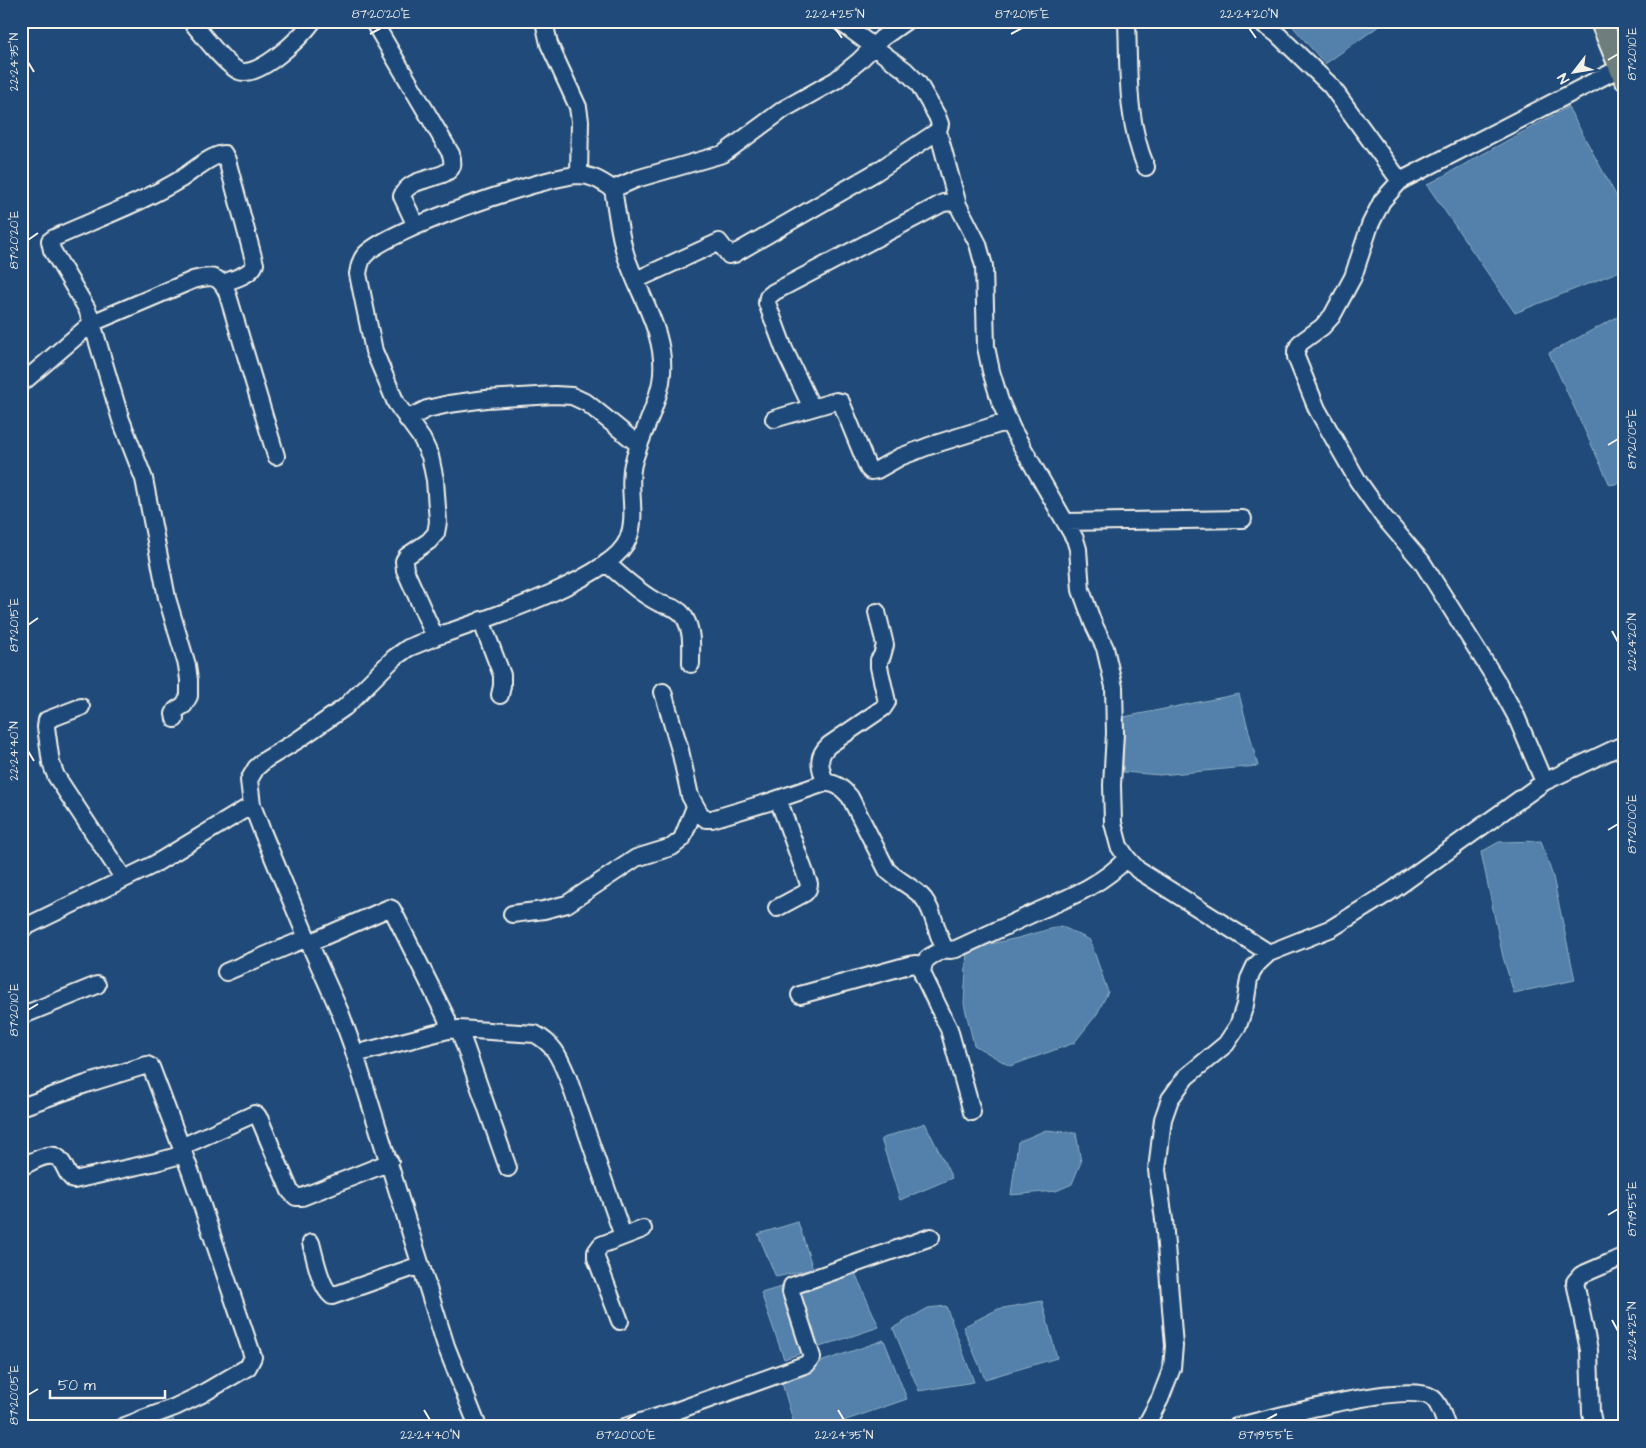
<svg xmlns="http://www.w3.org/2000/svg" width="1646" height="1448" font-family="'Architects Daughter',sans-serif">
	<rect width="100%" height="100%" fill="#1f4a7a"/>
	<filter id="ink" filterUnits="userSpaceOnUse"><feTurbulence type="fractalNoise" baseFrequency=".02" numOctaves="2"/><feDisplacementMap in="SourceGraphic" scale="10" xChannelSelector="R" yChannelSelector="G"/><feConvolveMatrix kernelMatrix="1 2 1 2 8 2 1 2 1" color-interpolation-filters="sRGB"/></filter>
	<g filter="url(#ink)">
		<!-- water -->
		<path fill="#5281ab" stroke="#93aec3" d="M 1288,21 L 1386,21 L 1325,64 Z
			M 1568,107 L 1625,212 L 1625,269 L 1515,313 L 1427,185 Z
			M 1625,313 L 1625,482 L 1610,485 L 1549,353 Z
			M 1239,694 L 1258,766 L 1160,775 L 1123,772 L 1124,717 Z
			M 1541,841 L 1553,877 L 1575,980 L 1514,993 L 1503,957 L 1481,852 L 1499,842 Z
			M 1061,926 L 1090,940 L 1108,992 L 1097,1014 L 1074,1043 L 1010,1066 L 974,1045 L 964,1004 L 967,949 L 1018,938 Z
			M 925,1123 L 952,1178 L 900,1200 L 881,1139 Z
			M 1046,1130 L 1076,1133 L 1081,1162 L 1072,1184 L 1056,1191 L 1011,1195 L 1018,1142 Z
			M 798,1222 L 813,1269 L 776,1277 L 758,1234 Z
			M 852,1266 L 879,1327 L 784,1359 L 761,1293 Z
			M 1042,1301 L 1057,1358 L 985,1379 L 963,1327 L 998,1309 Z
			M 946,1306 L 974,1382 L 919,1391 L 893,1328 L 928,1308 Z
			M 884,1340 L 907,1399 L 826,1427 L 795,1427 L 780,1376 Z
			M 164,1402 L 177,1427 L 121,1427 L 120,1425 L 135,1411 Z"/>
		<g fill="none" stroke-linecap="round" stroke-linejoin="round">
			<defs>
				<path id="minor" d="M 191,21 C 202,34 225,65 239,71 C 259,79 302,36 313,21
					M 373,21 L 451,154 C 452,158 453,162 452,166 C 446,181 410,175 402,196 L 416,226
					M 544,21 L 549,44 L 578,107 L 580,121 L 579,175
					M 1127,21 C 1129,72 1126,120 1146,167
					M 1259,21 L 1277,34 L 1331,86 L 1400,181
					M 938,131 L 958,205
					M 636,280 L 719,242 L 729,255 L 734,254 L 876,172 L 938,131 L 940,124 L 937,116 L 918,83 L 905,70 L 839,21
					M 223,283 C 233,279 251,275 255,264 L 227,160 L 224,154 C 213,154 191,172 181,179 C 141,203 96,219 54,238 L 50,241 L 52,250 L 87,309 L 92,323 L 193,280 C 211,275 219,275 227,292 L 276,456
					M 21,384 L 92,323 L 121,420 L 144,479 L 167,598 L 187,665 L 189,680 L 189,696 L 184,705 L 176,710 L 174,714 L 175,719
					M 812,408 L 784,349 L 767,303 L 768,297 L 774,292 L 943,203 L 952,202 L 958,205 L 978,244 L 984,266 L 986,347 L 991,371 L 1000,401 L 1012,429 L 1075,539 L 1078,549 L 1081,590 L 1093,623 L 1105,648 L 1114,687 L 1115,733 L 1112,785 L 1113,823 L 1119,846 L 1127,858 L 1138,870 L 1269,953
					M 407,419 L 427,409 L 449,404 L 486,399 L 555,395 L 572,396 L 587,403 L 639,445
					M 774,419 L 836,401 L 841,402 L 868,468 L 871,471 L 877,470 L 900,457 L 929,446 L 1009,421
					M 1066,522 L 1243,519
					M 606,563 C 623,577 639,593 659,603 C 669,607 679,607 685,618 C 693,632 691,648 691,664
					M 481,620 L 502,675 L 502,686 L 500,695
					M 435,637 C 477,622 613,579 628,539 C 638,515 627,489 633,464 C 640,437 656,409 661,382 C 669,337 639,296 626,256 C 619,234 617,211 613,189 L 636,179 L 723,154 L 784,109 L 836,80 L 859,61 L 882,38 L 906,21
					M 663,692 L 680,750 L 690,796 L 700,814 L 706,819 L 712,819 L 769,802 L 825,783 C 836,782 843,789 850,797 L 887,870 C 898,881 914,887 924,899 C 935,913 936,934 945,949 L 950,950 L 956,949 C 982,937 1008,925 1034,913 C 1067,898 1101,886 1127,858
					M 81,707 L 47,720 L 46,727 L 51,763 L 56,776 L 124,879
					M 1544,782 L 1516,716 L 1498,683 L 1422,562 L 1382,515 L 1358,481 L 1317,409 L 1296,357 L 1296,351 L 1300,343 L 1322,327 L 1332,316 L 1353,277 L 1370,225 L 1382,201 L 1400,181 L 1620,68
					M 825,783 C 821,767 815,758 829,745 L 883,708 L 887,702 L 879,667 L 879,660 L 882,656 L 885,645 L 877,612
					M 777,908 L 805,893 L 808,889 L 809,884 L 778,799
					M 512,914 L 544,910 L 567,904 L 636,858 L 672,847 L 682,839 L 695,807
					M 21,929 L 153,865 L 252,805
					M 309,943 L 389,908 L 392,909 L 447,1019 L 448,1030 L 355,1054
					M 945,949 C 933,955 920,958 923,975 L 949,1029 L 972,1112
					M 226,972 L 307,938
					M 800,995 L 909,965 L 916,964 L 922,968
					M 21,1016 L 97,985
					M 459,1029 L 508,1168
					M 448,1030 L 459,1029 L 535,1034 C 555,1045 559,1057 568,1078 L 623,1236
					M 21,1107 L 86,1084 L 147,1065 L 151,1067 L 191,1173 L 253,1357 L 248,1367 L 200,1395 L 175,1407 L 122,1427
					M 181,1147 L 254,1114 L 257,1115 L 260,1120 L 290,1191 L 296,1197 L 302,1197 L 390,1162
					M 21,1167 C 32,1162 52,1148 61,1161 C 66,1167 66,1175 74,1180 L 156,1162 L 184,1154
					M 311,1243 C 315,1257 320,1287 332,1296 L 420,1265
					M 620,1321 L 596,1258 L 596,1252 L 601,1245 L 643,1229
					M 478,1427 L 446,1346 L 352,1045 L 340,1012 L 307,938 L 262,831 L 252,805 L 249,780 L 256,768 L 265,760 L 298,740 L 345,707 L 394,658 L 408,648 L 435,637 L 405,570 L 404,561 L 407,556 L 429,541 L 436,533 L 438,522 L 435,480 L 430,456 L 422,439 L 396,403 L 374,351 L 358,274 C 359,268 360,261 364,256 C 385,230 543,177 578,175 C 592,175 601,181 613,189
					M 625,1427 L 673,1412 L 807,1364 L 812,1357 L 791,1292 L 792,1286 L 931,1237
					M 1145,1427 L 1160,1399 L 1172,1368 L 1174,1346 L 1164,1220 L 1157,1170 L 1163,1119 L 1170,1099 L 1186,1077 L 1226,1044 L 1238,1026 L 1245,1005 L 1249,979 L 1255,966 L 1269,953 L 1332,928 L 1393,890 L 1544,782 L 1625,744
					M 1235,1427 C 1269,1419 1404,1381 1431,1397 C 1440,1402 1443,1418 1447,1427
					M 1594,1427 L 1591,1413 L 1589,1350 L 1575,1282 L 1581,1275 L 1625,1256"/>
				<path id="major" d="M 1601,21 L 1625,79"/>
			</defs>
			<!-- minor casing -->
			<use href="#minor" stroke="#f4f1e8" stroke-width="20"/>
			<!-- major casing -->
			<use href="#major" stroke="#f4f1e8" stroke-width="25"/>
			<!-- minor -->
			<use href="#minor" stroke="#1f4a7a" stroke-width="16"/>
			<!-- major -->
			<use href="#major" stroke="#6d7e7c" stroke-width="21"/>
		</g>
	</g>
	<!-- ticks -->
	<path fill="none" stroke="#f4f1e8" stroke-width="2" d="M 835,28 L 842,38M 1249,28 L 1256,38M 370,34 L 381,28M 1011,34 L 1022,28M 1608,60 L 1618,54M 28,62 L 34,72M 28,240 L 38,233M 1608,445 L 1618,439M 28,625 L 38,618M 1612,631 L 1618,642M 28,751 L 34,761M 1608,830 L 1618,824M 28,1010 L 38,1004M 1608,1215 L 1618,1209M 1612,1320 L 1618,1331M 28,1395 L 38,1389M 424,1410 L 430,1420M 838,1410 L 844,1420M 626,1420 L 636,1414M 1266,1420 L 1277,1414"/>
	<!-- margin -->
	<rect width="1646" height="1448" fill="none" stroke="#1f4a7a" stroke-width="55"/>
	<!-- north arrow -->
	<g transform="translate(1574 72) rotate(239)" stroke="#1f4a7a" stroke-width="4" paint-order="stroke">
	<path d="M0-4L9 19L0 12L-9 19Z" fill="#f4f1e8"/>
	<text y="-8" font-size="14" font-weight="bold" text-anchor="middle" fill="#f4f1e8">N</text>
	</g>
	<!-- scale -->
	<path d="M50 1390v8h115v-8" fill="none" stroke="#f4f1e8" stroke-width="2.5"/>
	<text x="58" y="1390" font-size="15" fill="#f4f1e8" stroke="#1f4a7a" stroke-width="4" paint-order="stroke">50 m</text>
	<rect x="28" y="28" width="1590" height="1392" fill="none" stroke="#f4f1e8" stroke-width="2"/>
	<g font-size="12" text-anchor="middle" fill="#f4f1e8">
		<text x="381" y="18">87°20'20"E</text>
		<text x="835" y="18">22°24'25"N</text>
		<text x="1022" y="18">87°20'15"E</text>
		<text x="1249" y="18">22°24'20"N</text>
		<text transform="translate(1632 54) rotate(-90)" y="4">87°20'10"E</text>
		<text transform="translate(14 62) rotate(-90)" y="4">22°24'35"N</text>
		<text transform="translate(14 240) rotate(-90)" y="4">87°20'20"E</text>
		<text transform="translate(1632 439) rotate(-90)" y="4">87°20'05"E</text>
		<text transform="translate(14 625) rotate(-90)" y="4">87°20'15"E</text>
		<text transform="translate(1632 642) rotate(-90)" y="4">22°24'20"N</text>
		<text transform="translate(14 751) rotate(-90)" y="4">22°24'40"N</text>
		<text transform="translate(1632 824) rotate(-90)" y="4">87°20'00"E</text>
		<text transform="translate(14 1010) rotate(-90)" y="4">87°20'10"E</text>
		<text transform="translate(1632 1209) rotate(-90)" y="4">87°19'55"E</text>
		<text transform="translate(1632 1331) rotate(-90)" y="4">22°24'25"N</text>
		<text transform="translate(14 1395) rotate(-90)" y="4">87°20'05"E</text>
		<text x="430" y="1439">22°24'40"N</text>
		<text x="626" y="1439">87°20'00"E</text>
		<text x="844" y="1439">22°24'35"N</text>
		<text x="1266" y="1439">87°19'55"E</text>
	</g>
</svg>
